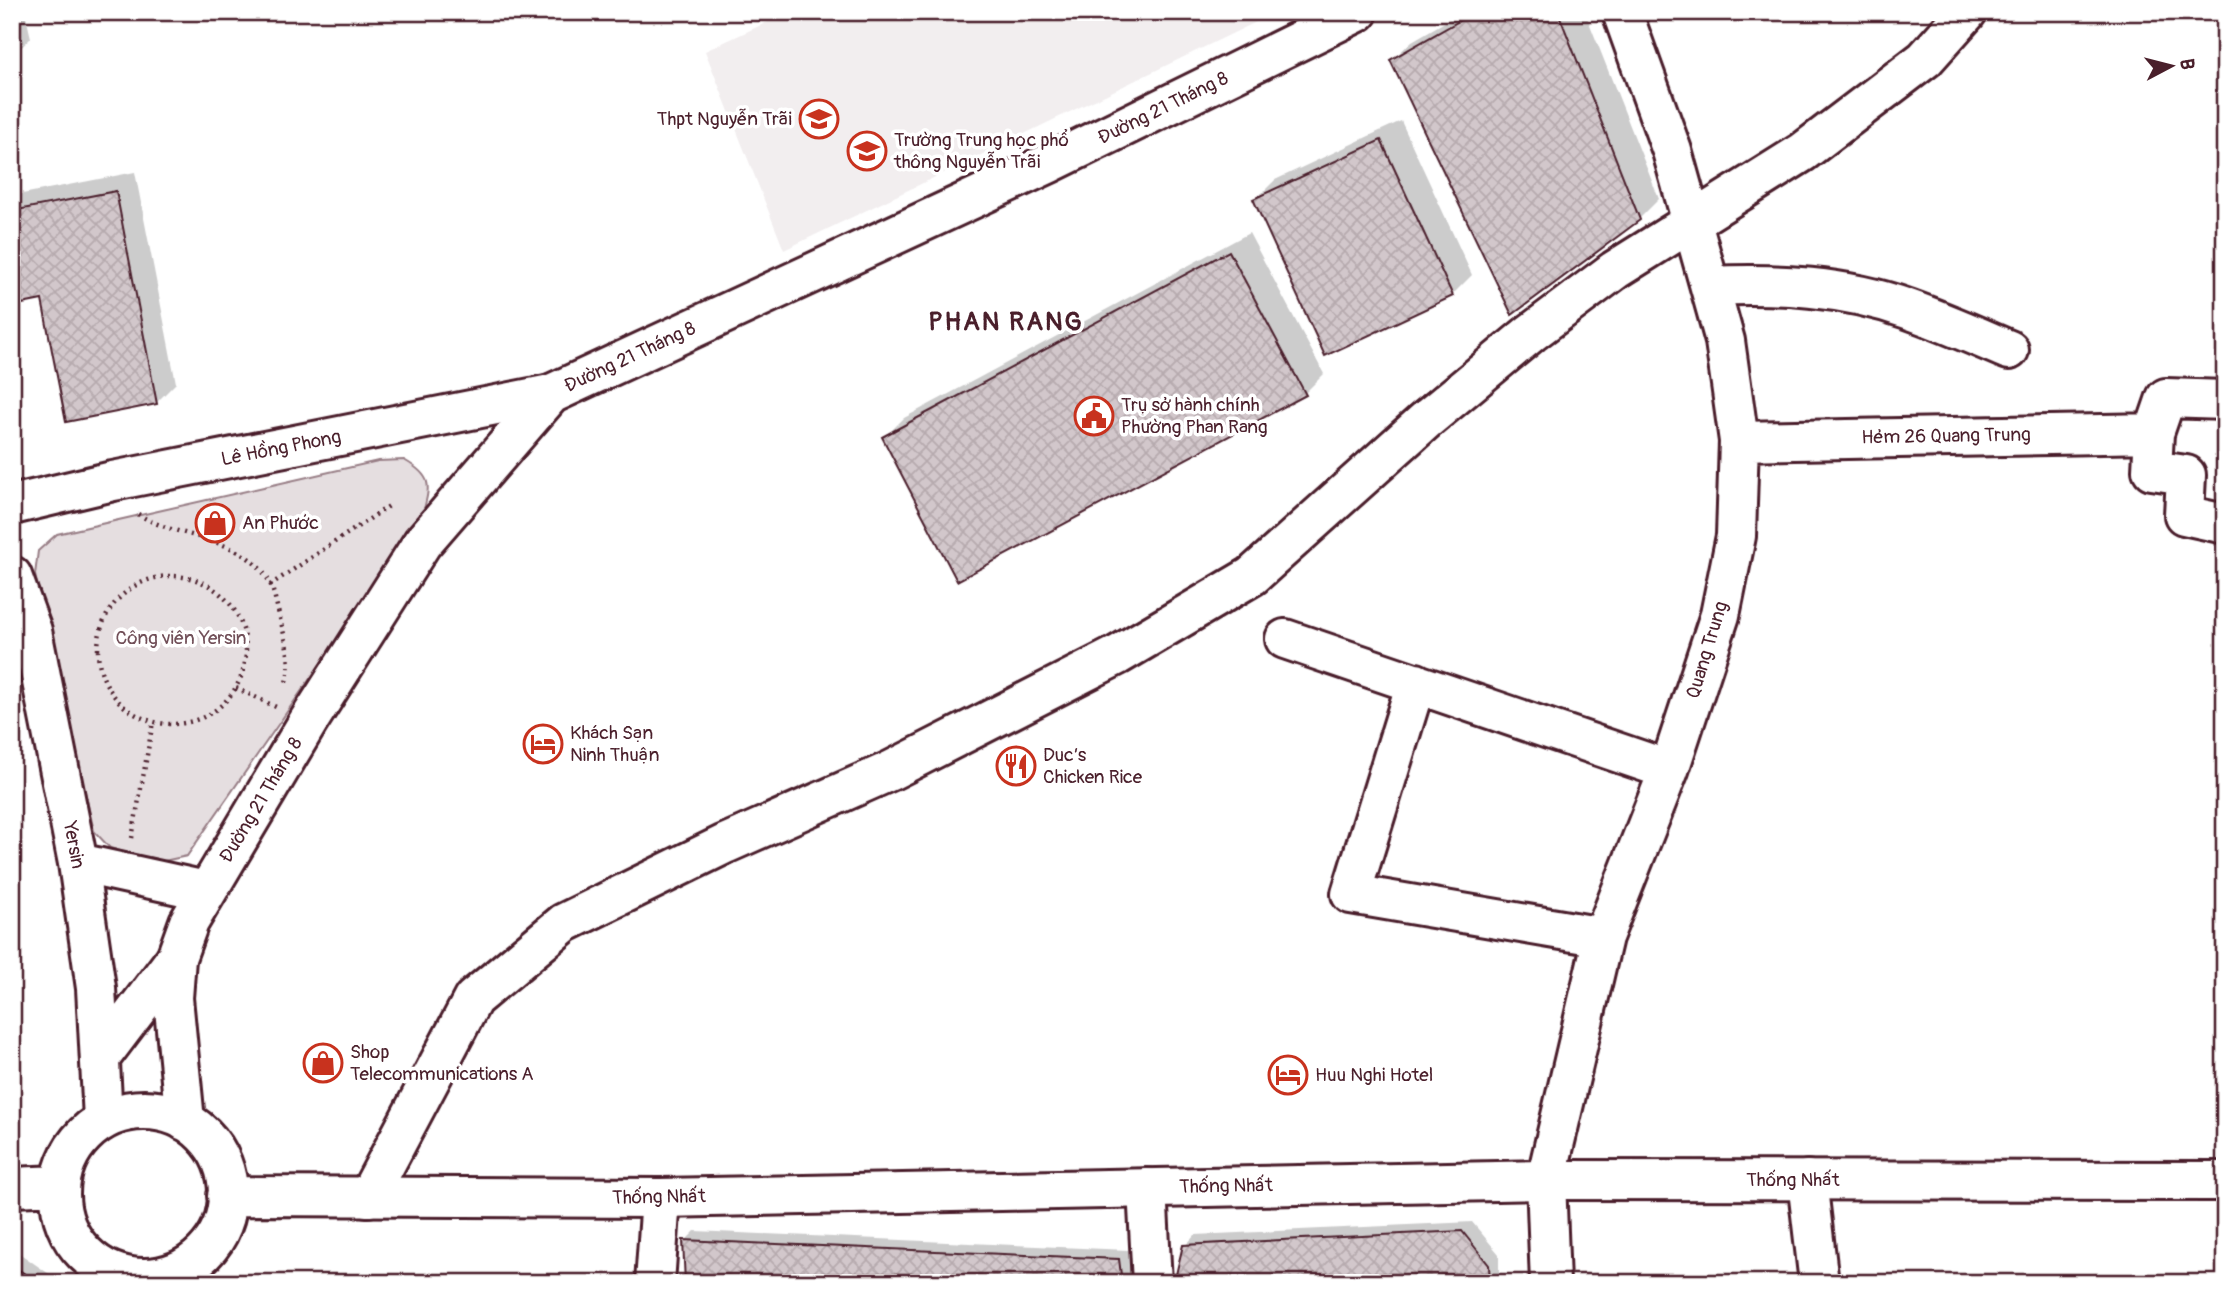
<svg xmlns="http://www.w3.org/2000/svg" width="2237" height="1295" font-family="Pangolin,sans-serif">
	<defs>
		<pattern id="building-cross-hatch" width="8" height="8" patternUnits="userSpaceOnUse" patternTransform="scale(1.75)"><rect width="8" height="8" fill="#d2c7cb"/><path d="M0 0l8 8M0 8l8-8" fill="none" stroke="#b6aaae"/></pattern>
	</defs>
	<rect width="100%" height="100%" fill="#fff"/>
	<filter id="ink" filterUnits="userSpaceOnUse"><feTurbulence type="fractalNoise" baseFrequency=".0143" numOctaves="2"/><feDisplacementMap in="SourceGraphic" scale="14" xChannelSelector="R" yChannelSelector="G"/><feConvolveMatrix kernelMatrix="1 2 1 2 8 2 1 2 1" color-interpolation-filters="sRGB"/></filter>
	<g filter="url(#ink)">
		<!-- built -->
		<path fill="#f2eeef" d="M 789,12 L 1277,12 L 784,250 L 705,51 Z"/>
		<!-- green -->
		<path fill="#e5dee0" stroke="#987e86" stroke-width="2" d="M 404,460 C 434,477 430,486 422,517 L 187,856 L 159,862 L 110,848 L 94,831 L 35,575 L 38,551 L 57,534 L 378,461 Z"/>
		<!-- shadow -->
		<path fill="#0003" d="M 12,12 L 25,12 L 31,38 L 12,56 Z
			M 1462,12 L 1585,12 L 1659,199 L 1639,219 L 1392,60 L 1412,41 Z
			M 1401,121 L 1472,275 L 1452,295 L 1255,200 L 1275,180 Z
			M 135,172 L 176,383 L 156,403 L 44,298 L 12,304 L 12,196 Z
			M 1249,233 L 1324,374 L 1304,394 L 884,438 L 904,418 Z
			M 1472,1222 L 1499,1254 L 1499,1283 L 1176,1283 L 1185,1246 L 1195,1235 Z
			M 695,1231 L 1128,1250 L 1133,1283 L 687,1283 L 685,1241 Z
			M 12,1248 L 62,1283 L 12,1283 Z"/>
		<!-- building -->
		<path fill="url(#building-cross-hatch)" stroke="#4a1f2b" stroke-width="2" d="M 1475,12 L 1558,12 L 1640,220 L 1512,315 L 1390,60 Z
			M 1381,140 L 1453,296 L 1325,356 L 1253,199 Z
			M 116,191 L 157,404 L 66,422 L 42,300 L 12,306 L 12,211 Z
			M 1229,251 L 1306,395 L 957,581 L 882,437 Z
			M 1462,1231 L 1489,1265 L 1490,1283 L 1174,1283 L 1183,1245 Z
			M 683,1240 L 1119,1259 L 1122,1283 L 685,1283 Z
			M 12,1265 L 38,1283 L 12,1283 Z"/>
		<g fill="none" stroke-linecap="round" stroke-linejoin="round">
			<defs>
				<path id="minor" d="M 1710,286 C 1777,283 1844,286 1908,309 C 1942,321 1976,336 2009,350
					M 2225,400 L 2166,398 L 2154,433 L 2152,470 L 2186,475 L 2184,515 L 2225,524
					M 1739,441 L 2154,433
					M 12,505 L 113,481 L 551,394
					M 12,576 L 32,631 L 78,863 L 96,988 L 103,1119
					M 1285,639 L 1669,770
					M 1416,683 L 1351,894 L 1603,937
					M 78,863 L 206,891
					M 101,1057 L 176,958
					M 1807,1180 L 1819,1283
					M 1147,1188 L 1152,1283
					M 368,1197 L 473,999 L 564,923 L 725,844 L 890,771 L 1118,655 L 1252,576 L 1426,420 L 1531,333 L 1615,270 L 1803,152 L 1925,59 L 1967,12
					M 655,1283 L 661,1198
					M 1550,1283 L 1546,1180 L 1603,937 L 1669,770 L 1720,615 L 1736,536 L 1739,441 L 1725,341 L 1672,151 L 1622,12"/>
				<path id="major" d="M60 1194a84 84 0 1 1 168 0a84 84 0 1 1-168 0Z
					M 185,1121 L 173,998 L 176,958 L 189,922 L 308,722 L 422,543 L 551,394 L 1050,163 L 1358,12
					M 12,1187 L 60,1185
					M 227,1196 L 661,1198 L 1546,1180 L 2225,1181"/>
			</defs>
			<!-- minor casing -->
			<use href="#minor" stroke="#4a1f2b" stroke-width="44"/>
			<!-- major casing -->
			<use href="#major" stroke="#4a1f2b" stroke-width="44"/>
			<!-- path -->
			<path stroke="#4a1f2b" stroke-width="4.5" stroke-dasharray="2 5" stroke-linecap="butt" d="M 138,514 C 179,541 242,534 269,581 C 275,593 277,609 281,622 C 286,643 293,664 285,685
				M98 650a74 74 0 1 1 148 0a74 74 0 1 1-148 0Z
				M 270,585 L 389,506
				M 236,688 L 276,707
				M 132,838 L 153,722"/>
			<!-- minor -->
			<use href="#minor" stroke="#fff" stroke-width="38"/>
			<!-- major -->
			<use href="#major" stroke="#fff" stroke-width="38"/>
		</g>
	</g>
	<!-- icons -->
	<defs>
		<symbol id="school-ring" viewBox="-11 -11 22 22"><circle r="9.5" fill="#fff" stroke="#c8321e" stroke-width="1.5"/><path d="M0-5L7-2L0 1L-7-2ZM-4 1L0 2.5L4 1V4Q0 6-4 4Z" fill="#c8321e"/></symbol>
		<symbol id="civic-ring" viewBox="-11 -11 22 22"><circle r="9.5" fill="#fff" stroke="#c8321e" stroke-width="1.5"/><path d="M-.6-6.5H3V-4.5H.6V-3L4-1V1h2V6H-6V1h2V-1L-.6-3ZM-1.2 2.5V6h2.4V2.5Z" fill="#c8321e"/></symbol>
		<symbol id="shop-ring" viewBox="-11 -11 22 22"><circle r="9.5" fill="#fff" stroke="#c8321e" stroke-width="1.5"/><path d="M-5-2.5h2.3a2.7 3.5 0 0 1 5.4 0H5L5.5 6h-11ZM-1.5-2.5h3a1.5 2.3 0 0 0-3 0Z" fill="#c8321e"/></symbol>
		<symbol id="hotel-ring" viewBox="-11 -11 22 22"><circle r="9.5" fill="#fff" stroke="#c8321e" stroke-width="1.5"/><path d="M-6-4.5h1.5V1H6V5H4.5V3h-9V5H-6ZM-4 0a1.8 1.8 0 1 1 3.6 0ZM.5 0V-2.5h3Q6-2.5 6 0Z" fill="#c8321e"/></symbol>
		<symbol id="restaurant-ring" viewBox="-11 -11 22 22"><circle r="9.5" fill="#fff" stroke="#c8321e" stroke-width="1.5"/><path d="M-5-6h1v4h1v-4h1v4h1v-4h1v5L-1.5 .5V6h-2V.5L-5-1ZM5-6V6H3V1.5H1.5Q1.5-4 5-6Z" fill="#c8321e"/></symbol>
	</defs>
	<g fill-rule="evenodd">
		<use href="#school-ring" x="797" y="97" width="44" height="44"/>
		<use href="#school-ring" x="845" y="129" width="44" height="44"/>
		<use href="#civic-ring" x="1072" y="394" width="44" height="44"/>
		<use href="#shop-ring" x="193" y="501" width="44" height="44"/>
		<use href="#hotel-ring" x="521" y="722" width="44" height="44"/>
		<use href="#restaurant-ring" x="994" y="744" width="44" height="44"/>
		<use href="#shop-ring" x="301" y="1041" width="44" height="44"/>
		<use href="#hotel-ring" x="1266" y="1053" width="44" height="44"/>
	</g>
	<g text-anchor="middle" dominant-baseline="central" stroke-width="7" stroke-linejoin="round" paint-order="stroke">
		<!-- street labels -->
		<g font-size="19" fill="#4a1f2b" stroke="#fff">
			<text transform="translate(1163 108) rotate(-26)">Đường 21 Tháng 8</text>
			<text transform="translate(630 357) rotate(-25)">Đường 21 Tháng 8</text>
			<text transform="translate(1946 436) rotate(-1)">Hẻm 26 Quang Trung</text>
			<text transform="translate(281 448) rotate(-11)">Lê Hồng Phong</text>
			<text transform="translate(1707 650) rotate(-73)">Quang Trung</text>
			<text transform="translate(261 800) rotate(-59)">Đường 21 Tháng 8</text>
			<text transform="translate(74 845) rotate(79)">Yersin</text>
			<text x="1793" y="1180">Thống Nhất</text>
			<text transform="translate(1226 1186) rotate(-1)">Thống Nhất</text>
			<text transform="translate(659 1197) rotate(-1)">Thống Nhất</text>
		</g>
		<!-- poi labels -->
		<g font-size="19" fill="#4a1f2b" stroke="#fff" text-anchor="start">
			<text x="792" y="119" text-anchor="end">Thpt Nguyễn Trãi</text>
			<text x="894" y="140">Trường Trung học phổ<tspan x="894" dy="22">thông Nguyễn Trãi</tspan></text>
			<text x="1121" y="405">Trụ sở hành chính<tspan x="1121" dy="22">Phường Phan Rang</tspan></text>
			<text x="242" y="523">An Phước</text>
			<text x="570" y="733">Khách Sạn<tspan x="570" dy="22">Ninh Thuận</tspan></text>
			<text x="1043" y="755">Duc’s<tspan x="1043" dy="22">Chicken Rice</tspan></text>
			<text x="350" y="1052">Shop<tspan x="350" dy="22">Telecommunications A</tspan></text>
			<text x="1315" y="1075">Huu Nghi Hotel</text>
		</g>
		<!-- park labels -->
		<g font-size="19" fill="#714f58" stroke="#fff">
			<text x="181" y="638">Công viên Yersin</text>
		</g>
		<!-- district labels -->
		<g font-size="26" font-weight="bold" letter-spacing="2" fill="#4a1f2b" stroke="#fff">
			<text x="1006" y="322">PHAN RANG</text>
		</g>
	</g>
	<!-- margin -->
	<rect width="2237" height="1295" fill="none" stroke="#fff" stroke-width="42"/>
	<rect x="21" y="21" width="2195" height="1253" fill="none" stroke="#4a1f2b" stroke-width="2.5" filter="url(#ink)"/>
	<!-- north arrow -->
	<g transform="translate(2171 66) rotate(83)" stroke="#ffffff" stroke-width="5" paint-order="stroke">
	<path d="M0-5L12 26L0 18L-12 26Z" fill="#4a1f2b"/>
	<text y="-10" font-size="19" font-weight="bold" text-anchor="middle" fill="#4a1f2b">B</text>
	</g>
</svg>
